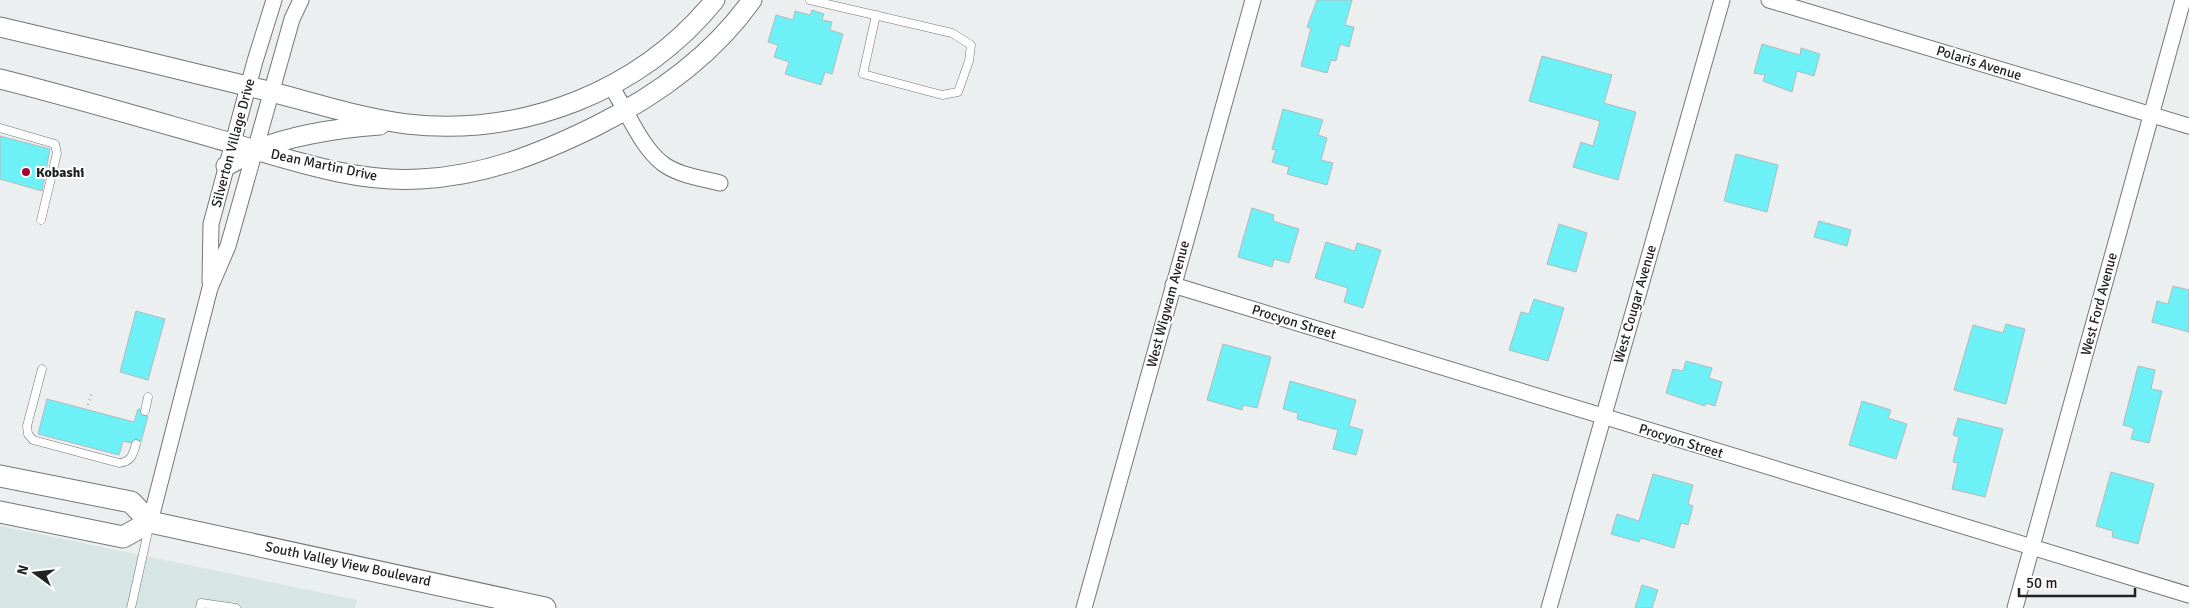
<svg xmlns="http://www.w3.org/2000/svg" width="2189" height="608" font-family="Signika,sans-serif">
	<rect width="100%" height="100%" fill="#ebefef"/>
	<!-- built -->
	<path fill="#d7e5e5" d="M 0,526 L 357,600 L 355,608 L 0,608 Z"/>
	<!-- building -->
	<path fill="#6df0f6" stroke="#b6babb" d="M 1317,0 L 1352,0 L 1345,25 L 1354,27 L 1349,47 L 1340,44 L 1336,61 L 1331,60 L 1327,73 L 1301,66 L 1311,28 L 1307,27 Z
		M 812,10 L 824,14 L 822,20 L 832,22 L 830,30 L 843,34 L 832,74 L 825,72 L 821,85 L 785,74 L 789,62 L 774,57 L 778,45 L 768,42 L 776,15 L 793,20 L 795,11 L 810,15 Z
		M 1762,44 L 1800,55 L 1801,48 L 1820,54 L 1814,76 L 1797,71 L 1792,92 L 1763,81 L 1765,75 L 1754,73 Z
		M 1542,56 L 1612,75 L 1604,103 L 1636,112 L 1618,180 L 1573,167 L 1581,142 L 1593,146 L 1600,121 L 1529,101 Z
		M 1283,109 L 1323,120 L 1318,135 L 1327,138 L 1321,160 L 1333,163 L 1327,185 L 1287,174 L 1289,167 L 1272,162 L 1276,150 L 1272,149 Z
		M 0,136 L 50,149 L 42,191 L 0,179 Z
		M 1736,154 L 1778,165 L 1767,212 L 1724,201 Z
		M 1252,208 L 1274,215 L 1273,221 L 1299,229 L 1289,263 L 1274,259 L 1272,267 L 1238,257 Z
		M 1819,221 L 1851,230 L 1847,246 L 1814,237 Z
		M 1559,224 L 1587,233 L 1576,272 L 1547,264 Z
		M 1326,242 L 1355,251 L 1357,243 L 1381,250 L 1363,308 L 1344,302 L 1348,288 L 1315,278 Z
		M 2173,286 L 2189,290 L 2189,332 L 2152,322 L 2157,301 L 2168,304 Z
		M 1534,299 L 1564,308 L 1548,361 L 1509,350 L 1521,312 L 1529,314 Z
		M 136,311 L 165,319 L 148,380 L 120,372 Z
		M 2006,324 L 2025,329 L 2006,404 L 1954,390 L 1973,325 L 2003,333 Z
		M 1223,344 L 1271,357 L 1257,408 L 1243,405 L 1242,410 L 1207,400 Z
		M 1686,361 L 1712,368 L 1709,378 L 1722,382 L 1715,406 L 1706,403 L 1705,406 L 1666,393 L 1673,369 L 1683,371 Z
		M 2138,366 L 2155,370 L 2151,389 L 2162,391 L 2149,443 L 2131,439 L 2134,428 L 2123,425 Z
		M 1290,381 L 1356,400 L 1349,426 L 1363,430 L 1356,455 L 1333,449 L 1338,430 L 1297,419 L 1298,413 L 1283,409 Z
		M 47,399 L 134,422 L 138,409 L 140,409 L 142,415 L 148,416 L 141,442 L 137,439 L 131,443 L 123,441 L 119,455 L 38,434 Z
		M 1862,401 L 1891,410 L 1888,418 L 1907,424 L 1896,459 L 1849,445 Z
		M 1958,418 L 2003,429 L 1985,497 L 1952,489 L 1958,463 L 1953,462 L 1959,437 L 1953,435 Z
		M 2111,472 L 2154,484 L 2138,544 L 2112,537 L 2113,531 L 2096,526 Z
		M 1653,474 L 1693,485 L 1688,504 L 1693,506 L 1688,525 L 1681,523 L 1674,548 L 1641,538 L 1639,542 L 1611,534 L 1617,514 L 1639,521 Z
		M 1642,585 L 1658,590 L 1652,608 L 1635,608 Z"/>
	<g fill="none" stroke-linecap="round" stroke-linejoin="round">
		<defs>
			<path id="service" d="M 810,0 L 952,33 L 971,45 L 969,61 L 958,92 L 942,95 L 863,74 L 876,15
				M 0,128 L 55,144 L 57,153 L 41,220
				M 42,369 L 27,426 L 28,434 L 33,440 L 119,463 C 131,462 133,455 136,444
				M 145,411 L 148,397
				M 131,608 L 149,527
				M 200,608 L 201,603 L 236,608"/>
			<path id="minor" d="M 1769,0 L 2189,126
				M 611,86 C 626,109 641,147 662,163 C 677,175 701,178 720,183
				M 210,282 L 211,224 L 255,61 L 274,0
				M 1173,285 L 2189,595
				M 150,522 L 210,288 L 228,246 L 292,19 L 301,0
				M 1084,608 L 1253,0
				M 1549,608 L 1722,0
				M 2015,608 L 2183,0"/>
			<path id="tertiary" d="M 0,27 C 82,46 165,66 247,86 C 300,98 353,117 407,124 C 524,137 641,91 715,0
				M 0,79 C 79,99 157,122 235,144 C 294,161 358,183 420,179 C 484,176 539,154 596,126 C 656,96 713,55 752,0
				M 226,166 C 236,161 246,155 256,150 C 295,134 339,128 380,125"/>
			<path id="secondary" d="M 0,476 L 131,502 L 150,522 L 545,608
				M 0,512 L 123,537 L 150,522"/>
		</defs>
		<!-- service casing -->
		<use href="#service" stroke="#727777" stroke-width="9"/>
		<!-- minor casing -->
		<use href="#minor" stroke="#727777" stroke-width="17"/>
		<!-- tertiary casing -->
		<use href="#tertiary" stroke="#727777" stroke-width="21"/>
		<!-- secondary casing -->
		<use href="#secondary" stroke="#727777" stroke-width="23"/>
		<!-- path -->
		<path stroke="#a7aaaa" stroke-width="2.5" stroke-dasharray="1 4" stroke-linecap="butt" d="M 88,405 L 92,391"/>
		<!-- service -->
		<use href="#service" stroke="#fff" stroke-width="8"/>
		<!-- minor -->
		<use href="#minor" stroke="#fff" stroke-width="15"/>
		<!-- tertiary -->
		<use href="#tertiary" stroke="#fff" stroke-width="19"/>
		<!-- secondary -->
		<use href="#secondary" stroke="#fff" stroke-width="21"/>
	</g>
	<!-- markers -->
	<circle fill="#a4062f" stroke="#fff" stroke-width="2" cx="26" cy="172" r="5"/>
	<g text-anchor="middle" dominant-baseline="central" stroke-width="4" stroke-linejoin="round" paint-order="stroke">
		<!-- street labels -->
		<g font-size="14" fill="#212222" stroke="#fff">
			<text transform="translate(1979 63) rotate(17)">Polaris Avenue</text>
			<text transform="translate(233 143) rotate(-75)">Silverton Village Drive</text>
			<text transform="translate(324 165) rotate(12)">Dean Martin Drive</text>
			<text transform="translate(1168 304) rotate(-75)">West Wigwam Avenue</text>
			<text transform="translate(1635 304) rotate(-74)">West Cougar Avenue</text>
			<text transform="translate(2099 304) rotate(-75)">West Ford Avenue</text>
			<text transform="translate(1294 322) rotate(17)">Procyon Street</text>
			<text transform="translate(1681 441) rotate(17)">Procyon Street</text>
			<text transform="translate(348 564) rotate(12)">South Valley View Boulevard</text>
		</g>
		<!-- poi labels -->
		<g font-size="14" font-weight="bold" fill="#212222" stroke="#fff" text-anchor="start">
			<text x="36" y="172">Kobashi</text>
		</g>
	</g>
	<!-- north arrow -->
	<g transform="translate(35 573) rotate(285)" stroke="#ffffff" stroke-width="4" paint-order="stroke">
	<path d="M0-4L9 19L0 12L-9 19Z" fill="#212222"/>
	<text y="-8" font-size="14" font-weight="bold" text-anchor="middle" fill="#212222">N</text>
	</g>
	<!-- scale -->
	<path d="M2019 588v8h116v-8" fill="none" stroke="#212222" stroke-width="2.5"/>
	<text x="2026" y="588" font-size="15" fill="#212222" stroke="#ffffff" stroke-width="4" paint-order="stroke">50 m</text>
</svg>
